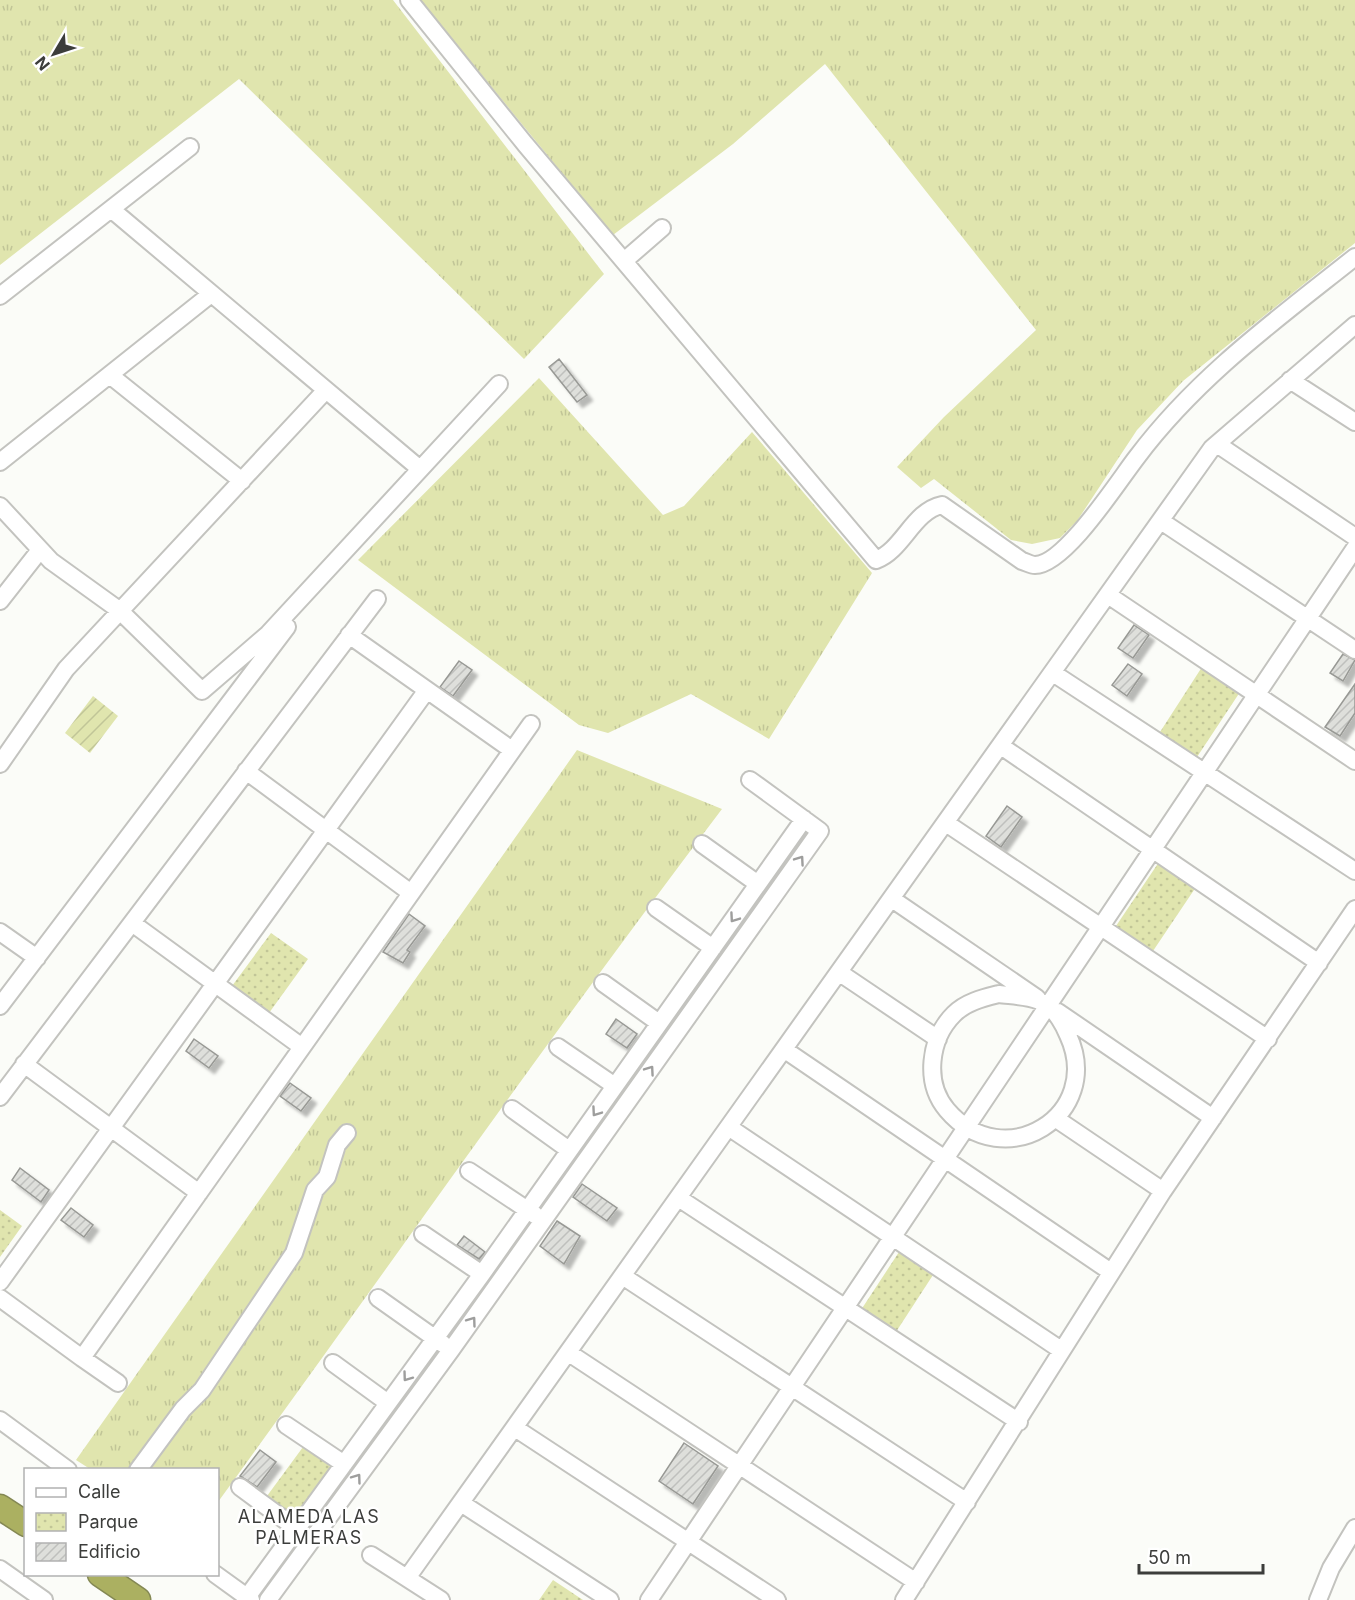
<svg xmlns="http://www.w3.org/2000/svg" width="1355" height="1600" font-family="Inter,sans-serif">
	<defs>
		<pattern id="grass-tufts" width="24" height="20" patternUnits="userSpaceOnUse" patternTransform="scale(1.5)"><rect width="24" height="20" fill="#e0e5ae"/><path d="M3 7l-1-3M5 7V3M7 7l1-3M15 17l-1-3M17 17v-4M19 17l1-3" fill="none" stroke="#c1c597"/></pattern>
		<pattern id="park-dots" width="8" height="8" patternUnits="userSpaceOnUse" patternTransform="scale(1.5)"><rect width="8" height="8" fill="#e0e5ae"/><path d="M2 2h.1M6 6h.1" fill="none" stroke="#c1c597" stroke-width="1.8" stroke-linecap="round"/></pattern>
		<pattern id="garden-furrows" width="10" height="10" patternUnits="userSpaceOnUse" patternTransform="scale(1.5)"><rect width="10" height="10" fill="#e0e5ae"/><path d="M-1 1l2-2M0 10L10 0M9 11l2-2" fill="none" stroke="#c1c597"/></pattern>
		<pattern id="building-hatch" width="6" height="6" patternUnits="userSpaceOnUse" patternTransform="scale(1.5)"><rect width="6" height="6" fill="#dedfdb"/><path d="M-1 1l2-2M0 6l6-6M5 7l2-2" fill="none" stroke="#bfc0bd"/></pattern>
		<filter id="shadow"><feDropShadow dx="5.5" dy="5.5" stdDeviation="1.5" flood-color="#0004"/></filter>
	</defs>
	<rect width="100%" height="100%" fill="#fbfcf8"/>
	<!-- grass -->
	<path fill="url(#grass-tufts)" d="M 0,0 L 393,0 L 604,274 L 524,359 L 239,79 L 0,265 Z
		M 420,0 L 1355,0 L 1355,243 L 1183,381 L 1137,430 L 1077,521 L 1060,538 L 1032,544 L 1011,540 L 934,479 L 921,488 L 897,467 L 944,417 L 1036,330 L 825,64 L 733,144 L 613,235 Z
		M 539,378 L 663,515 L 684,506 L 752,432 L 872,573 L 769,739 L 691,694 L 608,733 L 579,725 L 358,560 Z
		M 577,750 L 722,809 C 549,1037 386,1271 218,1502 L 218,1470 L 90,1469 L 76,1460 Z"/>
	<!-- park -->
	<path fill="url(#park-dots)" d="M 1202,667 L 1240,692 L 1197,757 L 1160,732 Z
		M 1159,862 L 1196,887 L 1153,951 L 1116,926 Z
		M 271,933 L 308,959 L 269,1013 L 232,986 Z
		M 0,1210 L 22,1226 L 0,1257 Z
		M 899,1252 L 933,1275 L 894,1335 L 859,1313 Z
		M 303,1447 L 331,1466 L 296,1517 L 267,1496 Z
		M 553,1580 L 583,1600 L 539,1600 Z"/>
	<!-- garden -->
	<path fill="url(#garden-furrows)" d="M 93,696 L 118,716 L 90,753 L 65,733 Z"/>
	<!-- building -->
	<path fill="url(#building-hatch)" stroke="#989995" stroke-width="1.5" filter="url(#shadow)" d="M 559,359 L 587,395 L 577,402 L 549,367 Z
		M 1134,625 L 1149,635 L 1133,658 L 1118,648 Z
		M 1343,654 L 1355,660 L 1343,681 L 1330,673 Z
		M 459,661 L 472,670 L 453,696 L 440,687 Z
		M 1128,664 L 1142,674 L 1127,696 L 1112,685 Z
		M 1355,684 L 1355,713 L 1340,736 L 1325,727 Z
		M 1007,806 L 1022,817 L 1001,847 L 986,836 Z
		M 409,914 L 425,926 L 407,950 L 410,952 L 403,963 L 383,952 Z
		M 616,1019 L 637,1034 L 627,1048 L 606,1034 Z
		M 194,1039 L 218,1056 L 209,1068 L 186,1051 Z
		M 290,1083 L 311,1098 L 301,1111 L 280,1096 Z
		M 20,1168 L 49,1190 L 41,1202 L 12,1180 Z
		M 582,1184 L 617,1208 L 607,1221 L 573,1197 Z
		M 71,1208 L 93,1225 L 84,1237 L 61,1220 Z
		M 557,1221 L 580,1236 L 564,1264 L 540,1246 Z
		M 464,1236 L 485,1252 L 479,1259 L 457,1245 Z
		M 684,1443 L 718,1466 L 693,1504 L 659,1481 Z
		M 260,1450 L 276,1462 L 257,1487 L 240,1476 Z"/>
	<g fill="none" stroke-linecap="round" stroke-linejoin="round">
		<defs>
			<path id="minor" d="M 409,0 L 525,144 L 876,560 C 903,550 913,511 942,505 L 1022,561 C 1026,562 1031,565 1035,565 C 1065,565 1119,480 1137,457 C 1197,377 1277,319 1355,257
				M 111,209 L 420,469
				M 624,261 L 662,228
				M 0,296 L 190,147
				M 111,376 L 242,481
				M 1290,380 L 1355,422
				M 1217,444 L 1355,537
				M 0,462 L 211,294
				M 0,506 L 51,561 L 119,610 L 202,691 L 268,634 L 499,384
				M 1161,521 L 1355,650
				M 1108,595 L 1355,761
				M 0,601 L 40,550
				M 349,635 L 512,750
				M 1053,673 L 1355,871
				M 1001,746 L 1319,963
				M 0,764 L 66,669 L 326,390
				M 246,771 L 411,893
				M 946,823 L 1268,1039
				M 702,844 L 758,884
				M 892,899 L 1037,998
				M 656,908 L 713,948
				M 132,923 L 302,1047
				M 0,932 L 37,958
				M 840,973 L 938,1039
				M 603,983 L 659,1023
				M 999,994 C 1014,996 1035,996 1047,1005 C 1056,1011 1064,1025 1068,1035 C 1105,1115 1004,1177 947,1110 C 924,1083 929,1039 954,1014 C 966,1002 983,998 999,994 Z
				M 0,1006 L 287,627
				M 1058,1012 L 1213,1118
				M 558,1047 L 615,1086
				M 785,1050 L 1111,1272
				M 24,1064 L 199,1193
				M 0,1097 L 377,599
				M 512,1109 L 569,1150
				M 1055,1118 L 1163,1191
				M 730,1128 L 1061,1350
				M 469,1171 L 535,1215
				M 680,1199 L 1019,1422
				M 423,1234 L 482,1274
				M 624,1277 L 967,1502
				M 0,1282 L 427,690
				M 0,1298 L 82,1358 L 531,724
				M 378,1298 L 443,1344
				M 569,1353 L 916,1582
				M 82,1358 L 118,1383
				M 333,1363 L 388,1403
				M 0,1420 L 68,1470
				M 286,1425 L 344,1464
				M 515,1428 L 777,1600
				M 138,1470 L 183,1409 L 202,1390 L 294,1253 L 315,1190 L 327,1177 L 337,1145 L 347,1133
				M 240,1487 L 297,1529
				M 461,1503 L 610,1600
				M 371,1555 L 441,1600
				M 0,1569 L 44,1600
				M 215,1574 L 251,1600
				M 407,1578 L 1212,448 L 1355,325
				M 245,1600 L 482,1274 L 804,819
				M 268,1600 L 451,1350 L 820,831 L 750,780
				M 649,1600 C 882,1248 1122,900 1355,548
				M 904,1600 L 1163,1191 L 1355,909
				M 1318,1600 L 1331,1568 L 1355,1528"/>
			<path id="highway" d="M 0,1507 L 26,1524
				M 100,1574 L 138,1600"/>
		</defs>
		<!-- minor casing -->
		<use href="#minor" stroke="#c3c3bf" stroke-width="20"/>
		<!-- highway casing -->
		<use href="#highway" stroke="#848854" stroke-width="27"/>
		<!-- minor -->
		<use href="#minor" stroke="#fff" stroke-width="16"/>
		<!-- highway -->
		<use href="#highway" stroke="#abb061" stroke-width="24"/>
	</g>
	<!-- one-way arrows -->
	<defs><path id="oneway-chevron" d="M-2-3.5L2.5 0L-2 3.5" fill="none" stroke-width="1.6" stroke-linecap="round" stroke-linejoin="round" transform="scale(1.5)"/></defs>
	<g stroke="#9e9e9d">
		<use href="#oneway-chevron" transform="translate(800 860) rotate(-55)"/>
		<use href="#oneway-chevron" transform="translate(734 918) rotate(125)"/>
		<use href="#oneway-chevron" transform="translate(650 1070) rotate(-55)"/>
		<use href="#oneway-chevron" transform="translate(596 1112) rotate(125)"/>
		<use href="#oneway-chevron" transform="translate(472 1321) rotate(-54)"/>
		<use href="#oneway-chevron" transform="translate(407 1377) rotate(126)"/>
		<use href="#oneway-chevron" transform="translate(357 1478) rotate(-54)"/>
	</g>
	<g text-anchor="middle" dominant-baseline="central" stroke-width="5" stroke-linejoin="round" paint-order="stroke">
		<!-- neighbourhood labels -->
		<g font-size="18" letter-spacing="1.5" fill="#3c3d3b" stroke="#fff">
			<text x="309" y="1516">ALAMEDA LAS<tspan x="309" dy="21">PALMERAS</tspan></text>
		</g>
	</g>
	<!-- legend -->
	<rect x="24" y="1468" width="195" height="108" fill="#ffffff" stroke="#b1b1b1" stroke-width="1.5"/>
	<rect x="36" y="1488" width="30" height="9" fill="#ffffff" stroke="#b1b1b1" stroke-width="1.5"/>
	<text x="78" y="1498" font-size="18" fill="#3c3d3b">Calle</text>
	<rect x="36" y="1513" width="30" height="18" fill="url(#park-dots)" stroke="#b1b1b1" stroke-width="1.5"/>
	<text x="78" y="1528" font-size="18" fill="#3c3d3b">Parque</text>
	<rect x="36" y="1543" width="30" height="18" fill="url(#building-hatch)" stroke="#b1b1b1" stroke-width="1.5"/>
	<text x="78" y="1558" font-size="18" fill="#3c3d3b">Edificio</text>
	<!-- north arrow -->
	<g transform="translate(54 54) rotate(231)" stroke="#ffffff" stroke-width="4.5" paint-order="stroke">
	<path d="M0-4.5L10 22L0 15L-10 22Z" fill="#3c3d3b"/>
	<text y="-9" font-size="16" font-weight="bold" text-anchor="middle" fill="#3c3d3b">N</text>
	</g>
	<!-- scale -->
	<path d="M1139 1564v9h124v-9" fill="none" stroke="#3c3d3b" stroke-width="3"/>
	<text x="1148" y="1564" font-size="18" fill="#3c3d3b" stroke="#ffffff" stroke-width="4.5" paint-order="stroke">50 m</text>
</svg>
